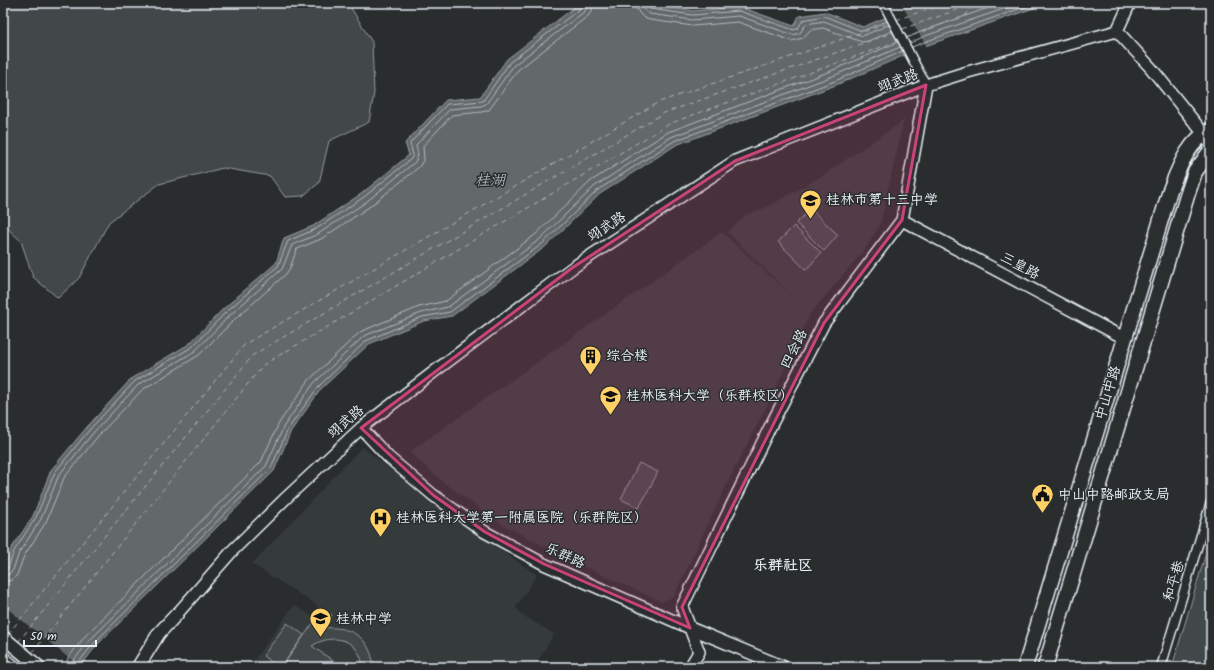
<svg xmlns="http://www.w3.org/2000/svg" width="1214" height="670" font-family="Kalam,'LXGW WenKai TC',sans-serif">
	<rect width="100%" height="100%" fill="#2a2d2e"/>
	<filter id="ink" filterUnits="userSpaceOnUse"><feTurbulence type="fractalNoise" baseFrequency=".025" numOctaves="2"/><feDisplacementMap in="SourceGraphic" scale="8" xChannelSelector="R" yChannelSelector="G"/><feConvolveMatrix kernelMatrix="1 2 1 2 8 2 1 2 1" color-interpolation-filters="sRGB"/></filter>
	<g filter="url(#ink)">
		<!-- built -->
		<path fill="#363a3b" d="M 904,120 L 880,225 L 866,248 L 810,314 L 773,394 L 729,480 L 674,596 L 662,602 L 581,565 L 501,524 L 443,482 L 409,452 L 722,232 L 794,298 L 727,232 L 746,215 L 767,207 L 822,176 Z
			M 362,447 L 445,512 L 537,575 L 516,607 L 521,614 L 554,634 L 534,667 L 249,667 L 294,605 L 312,616 L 318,606 L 252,564 Z"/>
		<!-- green -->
		<path fill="#424648" stroke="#959ca0" d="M 3,3 L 348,3 L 372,42 L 374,93 L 369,122 L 329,141 L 319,183 L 303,196 L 285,197 L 270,176 L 223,168 L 159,184 L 109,222 L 79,278 L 58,298 L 33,277 L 21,241 L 3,224 Z
			M 811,209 L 838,235 L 824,251 L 796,223 Z
			M 794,226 L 821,253 L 806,270 L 778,242 Z
			M 639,463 L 658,472 L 639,508 L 621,499 Z
			M 1211,536 L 1211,667 L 1172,667 Z
			M 323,609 L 332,615 L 323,628 C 352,626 370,637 374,667 L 363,667 C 360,639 333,632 312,646 L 342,667 L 282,667 Z
			M 287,623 L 304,635 L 281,667 L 278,667 L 263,656 Z"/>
		<!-- water -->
		<path fill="#63686b" stroke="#989fa3" d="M 580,3 L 638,3 L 693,11 L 740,7 L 794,26 L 799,16 L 825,12 L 863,27 L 903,10 L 909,3 L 1048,3 L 928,45 L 836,85 L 676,145 L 600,194 L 545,247 L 452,316 L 424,321 L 369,344 L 321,389 L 291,431 L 274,471 L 97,645 L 80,667 L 3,667 L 3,571 L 11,549 L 33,516 L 51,470 L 87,427 L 132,378 L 189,344 L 223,309 L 276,263 L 284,238 L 313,226 L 361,194 L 409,155 L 405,143 L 446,100 L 480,97 L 507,59 Z"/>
		<!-- pier -->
		<path fill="#2a2d2e" d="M 903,7 L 927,47 L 908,56 L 887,14 Z
			M 3,605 L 80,667 L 3,667 Z"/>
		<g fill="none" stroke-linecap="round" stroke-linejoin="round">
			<!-- shore -->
			<path stroke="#b3bac0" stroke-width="1" d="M 636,3 L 637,9 L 640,14 L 644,18 L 650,20 L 693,26 L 738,22 L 792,41 L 803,38 L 810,30 L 823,28 L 862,42 L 868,41 L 892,31
				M 642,3 L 644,10 L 650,14 L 692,20 L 739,16 L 793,35 L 800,33 L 806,24 L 824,21 L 862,36 L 889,25
				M 647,3 L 648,6 L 650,9 L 693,15 L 739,11 L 794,30 L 798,28 L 803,20 L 824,16 L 862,31 L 887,21
				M 907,38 L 923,31 L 1002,3
				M 910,43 L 925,36 L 1021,3
				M 912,47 L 927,41 L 1036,3
				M 3,571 L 8,568 L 14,551 L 36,517 L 55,472 L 90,429 L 135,381 L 192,347 L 226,312 L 278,266 L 288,241 L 316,229 L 364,197 L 411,159 L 413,155 L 410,143 L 447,104 L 483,101 L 510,62 L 581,8 L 582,3
				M 3,576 L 9,574 L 13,570 L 19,553 L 41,519 L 59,475 L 93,433 L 138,385 L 195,351 L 229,316 L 282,269 L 292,245 L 318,234 L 366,202 L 415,162 L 418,155 L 416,145 L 450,109 L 481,106 L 486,104 L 514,65 L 584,12 L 587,8 L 587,3
				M 3,582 L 12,580 L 17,575 L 24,556 L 46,522 L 64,478 L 98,436 L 142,390 L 199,355 L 234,320 L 286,274 L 290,268 L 297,249 L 321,239 L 369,207 L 419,167 L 424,159 L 423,146 L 452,115 L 482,112 L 489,110 L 518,70 L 588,16 L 592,10 L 593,3
				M 66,667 L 68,658 L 86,635 L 261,462 L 279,423 L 309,380 L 360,332 L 419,307 L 446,301 L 535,235 L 591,181 L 668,132 L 831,71 L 898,42
				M 72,667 L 74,660 L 91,639 L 266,466 L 284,426 L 314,383 L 364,336 L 421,313 L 448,307 L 539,240 L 595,186 L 671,137 L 833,76 L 900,47
				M 77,667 L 78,663 L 95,642 L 271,468 L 288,429 L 318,387 L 366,341 L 422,317 L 450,312 L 542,244 L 598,190 L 674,141 L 835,81 L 903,51"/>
			<!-- ferry -->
			<path stroke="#acb3b9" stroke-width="1" stroke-dasharray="5 4" stroke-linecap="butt" d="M 896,20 L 946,3
				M 902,29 L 957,10 L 962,3
				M 905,38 L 965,16 L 974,3
				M 8,634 L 245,344 L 659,102 L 889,23
				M 18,642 L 253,355 L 664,113 L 895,32
				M 32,653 L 263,365 L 671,123 L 898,41
				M 20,667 L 25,661"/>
			<defs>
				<path id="street" d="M 883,3 L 926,85
					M 1161,667 L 1211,502"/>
				<path id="secondary" d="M 1117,31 L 1151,68 L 1204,134 L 1211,145
					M 902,220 L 1124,338
					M 361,428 L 388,457 L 433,495 L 485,532 L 544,564 L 690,628 L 784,667
					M 177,614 L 233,550 L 287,497 L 361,428 L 439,368 L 572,268 L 735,161 L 926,85 L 964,73 L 1117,31 L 1130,3
					M 690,667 L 699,652 L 682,607 L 770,427 L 824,323 L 902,220 L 926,85"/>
				<path id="primary" d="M 3,637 L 39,667
					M 3,658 L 14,667
					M 138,667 L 159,633 L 177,614"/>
				<path id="highway" d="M 1025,667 L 1170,190 C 1179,168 1188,141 1211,130
					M 1045,667 L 1187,196 L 1195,172 L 1211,150"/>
			</defs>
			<!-- street casing -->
			<use href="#street" stroke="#e8f1f8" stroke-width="11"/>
			<!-- secondary casing -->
			<use href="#secondary" stroke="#e8f1f8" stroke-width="14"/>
			<!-- primary casing -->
			<use href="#primary" stroke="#e8f1f8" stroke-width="15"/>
			<!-- highway casing -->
			<use href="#highway" stroke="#e8f1f8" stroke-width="17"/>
			<!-- street -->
			<use href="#street" stroke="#2a2d2e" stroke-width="8"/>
			<!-- secondary -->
			<use href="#secondary" stroke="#2a2d2e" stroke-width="11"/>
			<!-- primary -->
			<use href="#primary" stroke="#2a2d2e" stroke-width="12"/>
			<!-- highway -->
			<use href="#highway" stroke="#2a2d2e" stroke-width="14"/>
		</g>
	</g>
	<!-- marked area -->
	<path fill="#ca437a" fill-opacity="0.2" stroke="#ca437a" stroke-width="3" stroke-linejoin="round" d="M 926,85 L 902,220 L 824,323 L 682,607 L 690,628 L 544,564 L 485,532 L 433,495 L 361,428 L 572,268 L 735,161 Z"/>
	<!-- icons -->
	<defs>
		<symbol id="school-pin" viewBox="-11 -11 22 30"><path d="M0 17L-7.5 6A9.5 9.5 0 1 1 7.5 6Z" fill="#ffd166" stroke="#2a2d2e"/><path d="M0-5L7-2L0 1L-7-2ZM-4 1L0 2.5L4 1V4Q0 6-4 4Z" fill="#111"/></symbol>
		<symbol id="building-pin" viewBox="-11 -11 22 30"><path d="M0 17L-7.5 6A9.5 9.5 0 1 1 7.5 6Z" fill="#ffd166" stroke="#2a2d2e"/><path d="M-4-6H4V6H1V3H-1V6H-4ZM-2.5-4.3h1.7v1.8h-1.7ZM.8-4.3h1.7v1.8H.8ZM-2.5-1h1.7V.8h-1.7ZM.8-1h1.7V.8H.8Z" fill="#111"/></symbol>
		<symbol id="university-pin" viewBox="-11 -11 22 30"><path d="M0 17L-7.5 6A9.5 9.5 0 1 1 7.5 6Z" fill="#ffd166" stroke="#2a2d2e"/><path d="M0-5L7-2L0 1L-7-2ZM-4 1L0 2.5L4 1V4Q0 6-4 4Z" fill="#111"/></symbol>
		<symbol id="civic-pin" viewBox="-11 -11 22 30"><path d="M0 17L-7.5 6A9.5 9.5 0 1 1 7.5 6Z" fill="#ffd166" stroke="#2a2d2e"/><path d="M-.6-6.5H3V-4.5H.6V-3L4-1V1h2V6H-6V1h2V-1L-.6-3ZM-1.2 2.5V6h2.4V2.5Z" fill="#111"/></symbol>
		<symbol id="hospital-pin" viewBox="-11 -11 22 30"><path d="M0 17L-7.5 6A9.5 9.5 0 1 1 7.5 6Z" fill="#ffd166" stroke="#2a2d2e"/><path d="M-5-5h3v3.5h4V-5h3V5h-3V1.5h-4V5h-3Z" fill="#111"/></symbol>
	</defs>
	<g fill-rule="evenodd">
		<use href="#school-pin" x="798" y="188" width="25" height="34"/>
		<use href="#building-pin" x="578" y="344" width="25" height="34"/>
		<use href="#university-pin" x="598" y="384" width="25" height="34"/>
		<use href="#civic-pin" x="1030" y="482" width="25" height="34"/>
		<use href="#hospital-pin" x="368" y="506" width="25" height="34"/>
		<use href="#school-pin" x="308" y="606" width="25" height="34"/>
	</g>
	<g text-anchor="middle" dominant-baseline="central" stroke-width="3" stroke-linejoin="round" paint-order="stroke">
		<!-- street labels -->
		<g font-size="14" fill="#e8f1f8" stroke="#2a2d2e">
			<text transform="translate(898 81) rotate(-21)">翊武路</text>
			<text transform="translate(607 227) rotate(-33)">翊武路</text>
			<text transform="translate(1020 266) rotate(28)">三皇路</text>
			<text transform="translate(794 349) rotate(-63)">四会路</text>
			<text transform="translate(1108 393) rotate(-73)">中山中路</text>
			<text transform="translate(346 422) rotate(-41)">翊武路</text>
			<text transform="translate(565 556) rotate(25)">乐群路</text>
			<text transform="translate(1174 581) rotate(-73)">和平巷</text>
		</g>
		<!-- poi labels -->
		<g font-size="14" fill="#e8f1f8" stroke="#2a2d2e" text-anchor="start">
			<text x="826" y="200">桂林市第十三中学</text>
			<text x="606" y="356">综合楼</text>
			<text x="626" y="396">桂林医科大学（乐群校区）</text>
			<text x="1058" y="495">中山中路邮政支局</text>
			<text x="396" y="518">桂林医科大学第一附属医院（乐群院区）</text>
			<text x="336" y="619">桂林中学</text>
		</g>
		<!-- water labels -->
		<g font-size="15" font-style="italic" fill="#acb3b9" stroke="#2a2d2e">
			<text x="490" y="181">桂湖</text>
		</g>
		<!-- neighbourhood labels -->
		<g font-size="15" font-weight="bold" fill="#e8f1f8" stroke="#2a2d2e">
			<text x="783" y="566">乐群社区</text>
		</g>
	</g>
	<!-- margin -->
	<rect width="1214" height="670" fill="none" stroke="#2a2d2e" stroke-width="16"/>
	<rect x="8" y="8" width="1198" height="654" fill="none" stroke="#e8f1f8" stroke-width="1.5" filter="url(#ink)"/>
	<!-- scale -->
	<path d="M24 640v6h72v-6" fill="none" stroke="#e8f1f8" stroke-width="2"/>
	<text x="30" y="640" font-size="12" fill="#e8f1f8" stroke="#2a2d2e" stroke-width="3" paint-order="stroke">50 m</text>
</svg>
